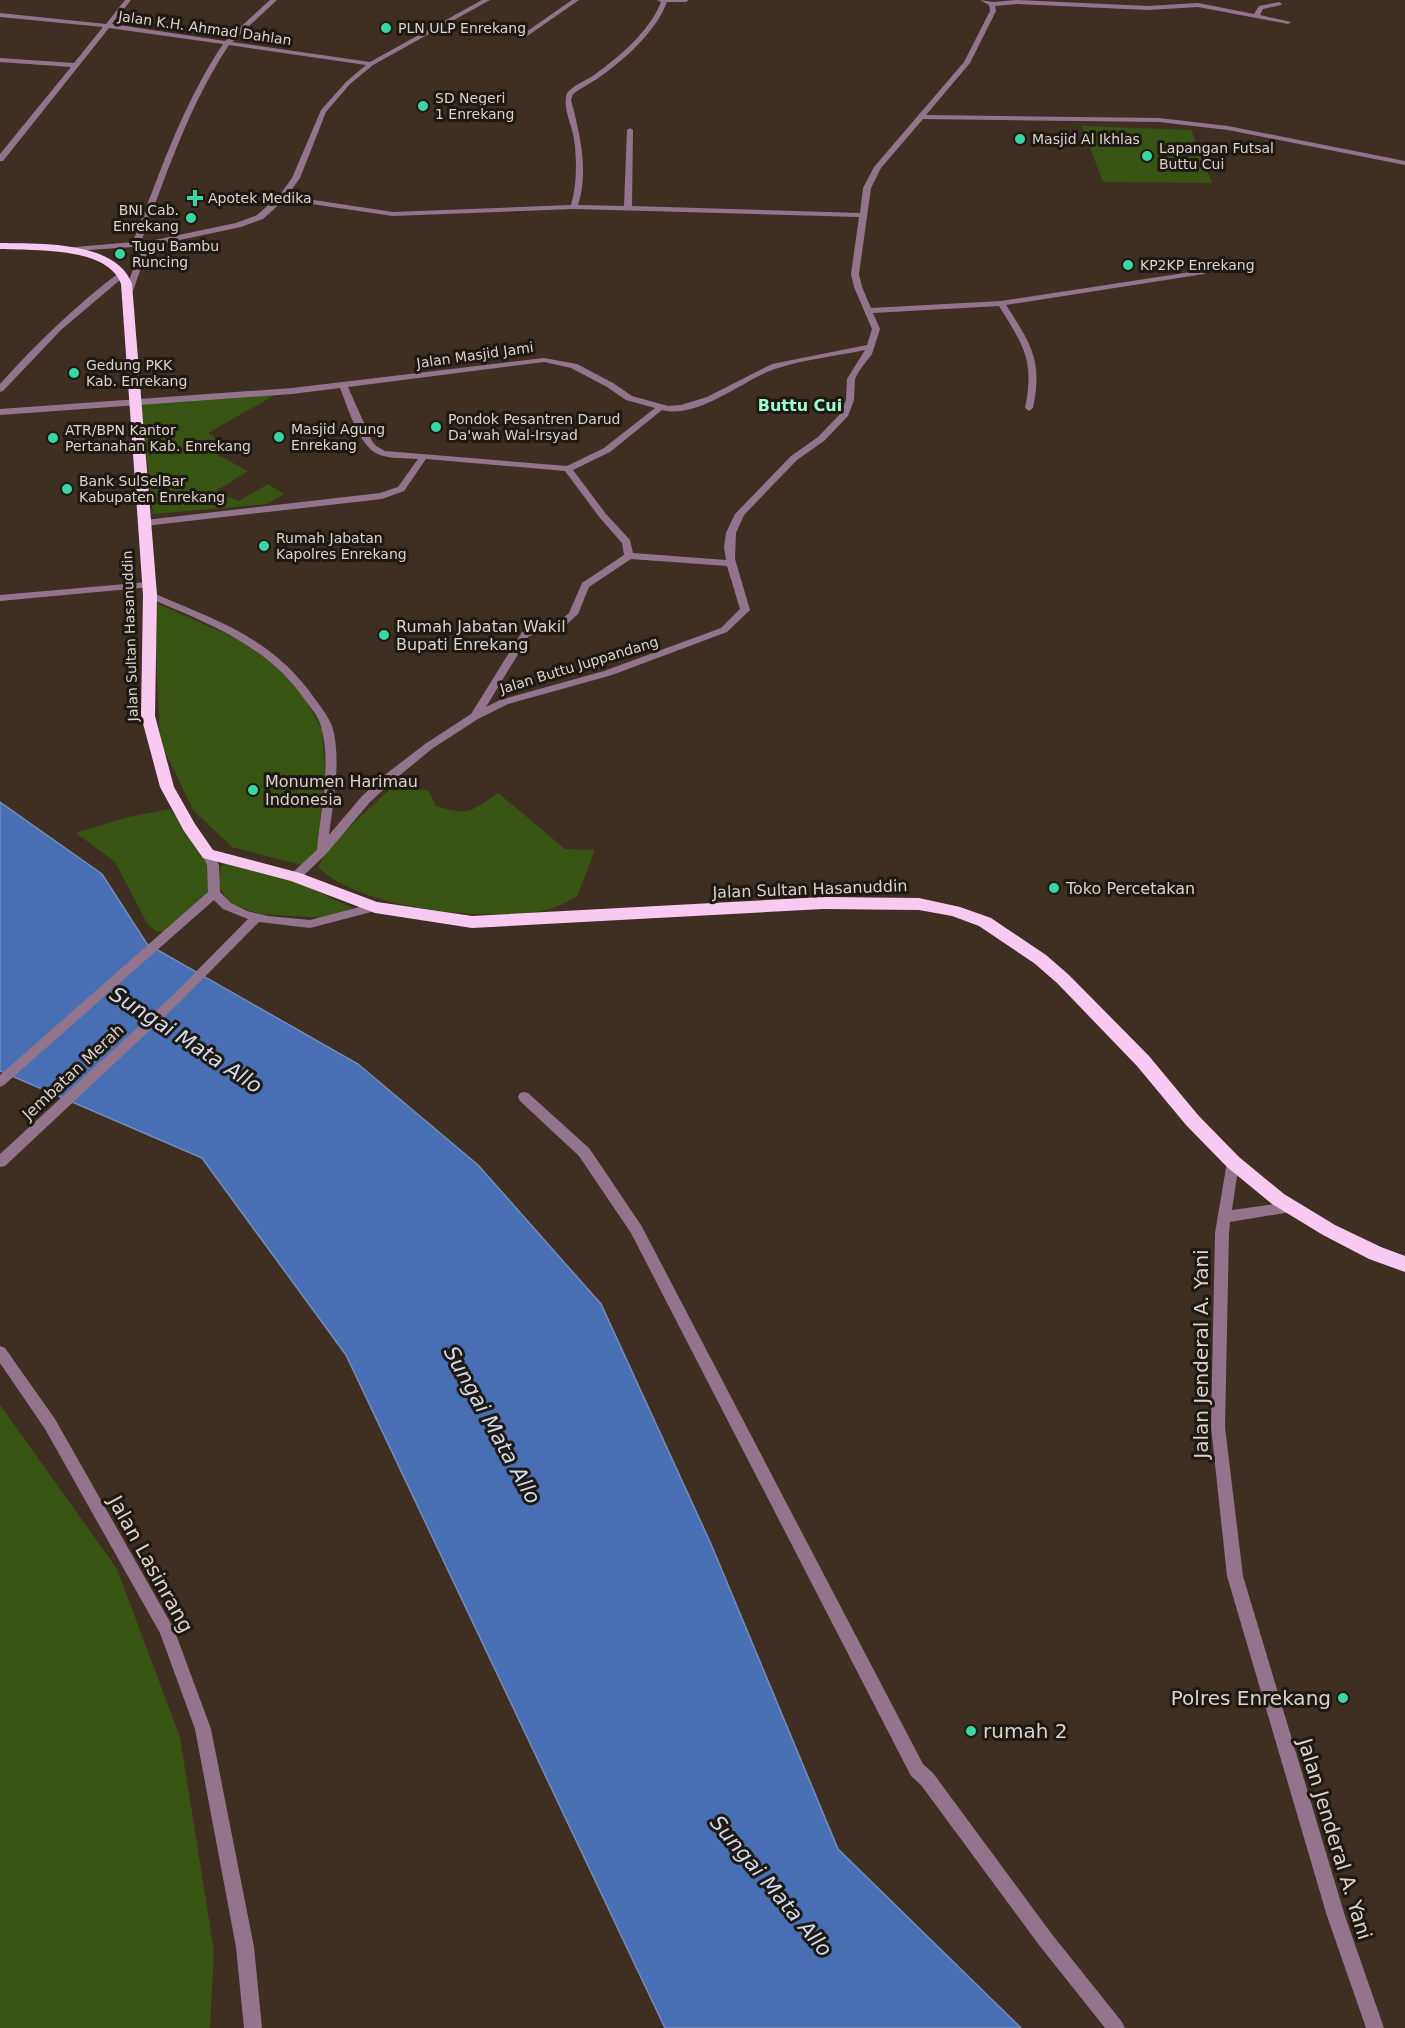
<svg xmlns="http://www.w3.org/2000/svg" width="1405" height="2028" font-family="'DejaVu Sans',sans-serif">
	<rect width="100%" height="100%" fill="#3e2f22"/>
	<!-- green -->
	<path fill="#385413" d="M 1082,126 L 1191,130 L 1212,183 L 1103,182 Z
		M 275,395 L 208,433 L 218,440 L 205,448 L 248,471 L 216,491 L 239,501 L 268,484 L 284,494 L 267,504 L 153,514 L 141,402 Z
		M 154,602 L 240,640 L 268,657 L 299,686 L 322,730 L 325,767 L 317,851 L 301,865 L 232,847 L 193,810 L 160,741 Z
		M 390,789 L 428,790 L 436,806 C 468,816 471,812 498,793 L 565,849 L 595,850 L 577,897 C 567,901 557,907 547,910 C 488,922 362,910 318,867 L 325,854 L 342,834 Z
		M 170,809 L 206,860 L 209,893 L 164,932 L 155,931 L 147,923 L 115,862 L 76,833 L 128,817 Z
		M 227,863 L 290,879 L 353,908 L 325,918 L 261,914 L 232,905 L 218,886 L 221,866 Z
		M 0,1405 L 117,1569 L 180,1737 L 214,1951 L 210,2028 L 0,2028 Z"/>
	<!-- water -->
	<path fill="#486fb3" stroke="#748dba" stroke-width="1.5" d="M 0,802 L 102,874 L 147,944 L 358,1064 L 478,1165 L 601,1304 L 711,1544 L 838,1849 L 1021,2028 L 665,2028 L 346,1355 L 202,1158 L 0,1071 Z"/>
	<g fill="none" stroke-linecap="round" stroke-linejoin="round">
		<!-- minor -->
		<path fill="#93748d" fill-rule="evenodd" d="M 125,0 L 131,0 L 112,24 L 225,41 L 270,0 L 277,0 L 232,42 L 370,62 L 482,0 L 490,0 L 373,65 L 350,84 L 326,112 L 300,178 L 287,196 L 393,212 L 571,205 C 577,185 577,160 574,139 C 572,124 562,108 567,93 C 574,85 585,81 594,75 C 619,57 650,31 661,2 L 657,0 L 689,0 L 686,2 L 667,2 C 656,32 623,61 597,79 C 589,84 581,88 573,94 L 571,100 C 580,134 589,171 578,205 L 624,206 L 627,130 L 630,128 L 633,130 L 632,206 L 860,213 L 863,188 L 874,167 L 964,62 L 990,11 L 989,5 L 980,0 L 993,2 L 1017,0 L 1148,6 L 1198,3 L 1254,14 L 1259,6 L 1279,2 L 1282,4 L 1281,5 L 1263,9 L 1260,15 L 1291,22 L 1288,24 L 1198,7 L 1148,10 L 1017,4 L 995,6 L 996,11 L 970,63 L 926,115 L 1159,118 L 1228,126 L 1405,161 L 1405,165 L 1228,130 L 1159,122 L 923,119 L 881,168 L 871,188 L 859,274 L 862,287 L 871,308 L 1001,301 L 1204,270 L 1208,272 L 1204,274 L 1006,305 C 1031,344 1043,360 1033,408 L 1029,411 L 1025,408 C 1035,360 1023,345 999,306 L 873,313 L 880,329 L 872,354 L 859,371 L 855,379 L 854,400 L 848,416 L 824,441 L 797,460 L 744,515 L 736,533 L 735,559 L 750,610 L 748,612 L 727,632 L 612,675 L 508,704 L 478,719 L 433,748 L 394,780 L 370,802 L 326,854 L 299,880 L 295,881 L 289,877 L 291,874 L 317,850 C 320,813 332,763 321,727 C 319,717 311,708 305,700 C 267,644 206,623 147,597 L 147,593 L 153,593 C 218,621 273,638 315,699 C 321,707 328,716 332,726 C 342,758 333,803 329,835 L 362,796 L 386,774 L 425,744 L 471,714 L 522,632 L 559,622 L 569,613 L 582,583 L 624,555 L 622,543 L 600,518 L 565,471 L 426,459 L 404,491 L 382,499 L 145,526 L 140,523 L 145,520 L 380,493 L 398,487 L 418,459 C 406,458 392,459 380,455 C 359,448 348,407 340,388 L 292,394 L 0,415 L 0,409 L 292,388 L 544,358 L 577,364 L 613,383 L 632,396 L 668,406 L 681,405 L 707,397 L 772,364 L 867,345 L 872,329 L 854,287 L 851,274 L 859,217 L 574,209 L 393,216 L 284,200 L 263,219 L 241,227 L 156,245 L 144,259 L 133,291 L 126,293 L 125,291 L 137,259 L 150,241 L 236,223 L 257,215 L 279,196 L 292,178 L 321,110 L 346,82 L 366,65 L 229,45 C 189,105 166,175 141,242 L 146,242 L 146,246 L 61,252 L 60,250 L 64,248 L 133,242 C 159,175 182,105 223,44 L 109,28 L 3,161 L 0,161 L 0,154 L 71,67 L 0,62 L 0,58 L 74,63 L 103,27 L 0,17 L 0,13 L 106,24 ZM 865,350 L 847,379 L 846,400 L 841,413 L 818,437 L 791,456 L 735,514 L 726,533 L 724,547 L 726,560 L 633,553 L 630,540 L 606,514 L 573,470 L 610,452 L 662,410 C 699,420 745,378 778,368 C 806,359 837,356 865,350 ZM 544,362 L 571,368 L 607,387 L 626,400 L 655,408 L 604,448 L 567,466 L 385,451 L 376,446 L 372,441 L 348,387 ZM 631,559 L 727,566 L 740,609 L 721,628 L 604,671 L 500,700 L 486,707 L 529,636 L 565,626 L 578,614 L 589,587 Z
			M 572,0 L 579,0 L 523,39 L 519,39 L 519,37 Z
			M 120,272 L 127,274 L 61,330 L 3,391 L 0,392 L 0,384 C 37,343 76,305 120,272 Z
			M 148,582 L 151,583 L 151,587 L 0,601 L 0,595 Z
			M 208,850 L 212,851 L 219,865 L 220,892 L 231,903 L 247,911 L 268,916 L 310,920 L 375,903 L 381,907 L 375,911 L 310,928 L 259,922 L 180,1002 L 5,1166 L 0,1167 L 0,1154 L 172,996 L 248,919 L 223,909 L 214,900 L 4,1085 L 0,1087 L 0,1075 L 208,892 L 207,865 L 202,854 Z
			M 524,1092 L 528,1093 L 589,1148 L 641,1225 L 923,1764 L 933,1773 L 1051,1933 L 1122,2022 L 1125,2028 L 1105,2028 L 1039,1945 L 921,1785 L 911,1776 L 631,1233 L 579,1156 L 520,1101 L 518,1097 L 520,1093 Z
			M 1233,1157 L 1238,1158 L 1239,1162 L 1232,1210 L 1291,1202 L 1296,1203 L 1298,1207 L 1296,1211 L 1291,1212 L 1230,1222 L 1229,1233 L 1225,1427 L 1243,1576 L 1345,1916 L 1384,2028 L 1366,2028 L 1327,1916 L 1227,1576 L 1211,1427 L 1215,1233 L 1227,1162 L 1228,1158 Z
			M 0,1346 L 5,1348 L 55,1419 L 174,1629 L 211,1729 L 254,1947 L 262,2028 L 244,2028 L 236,1947 L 195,1729 L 160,1633 L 45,1429 L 0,1363 Z"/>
		<!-- trunk -->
		<path fill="#f9caf1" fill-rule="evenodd" d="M 0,243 C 39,244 116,240 132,284 L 157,595 L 155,716 L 174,787 L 195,824 L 213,850 L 300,873 L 377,902 L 472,916 L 823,897 L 919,898 L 960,907 L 991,918 L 1046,955 L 1069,975 L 1149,1056 L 1198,1115 L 1239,1157 L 1284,1194 L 1335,1225 L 1381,1247 L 1405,1256 L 1405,1272 L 1369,1259 L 1323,1235 L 1272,1204 L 1227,1167 L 1186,1125 L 1137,1066 L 1057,983 L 1034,963 L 979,926 L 952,916 L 919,910 L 823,909 L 472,928 L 375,913 L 291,881 L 203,858 L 184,831 L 160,787 L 141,716 L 143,595 L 121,284 C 108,246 33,251 0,249 Z"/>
	</g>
	<!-- markers -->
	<g fill="#3bd4a4" stroke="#1f1913" stroke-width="2">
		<circle cx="386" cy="28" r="6"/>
		<circle cx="423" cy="106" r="6"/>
		<circle cx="1020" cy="139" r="6"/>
		<circle cx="1147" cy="156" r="6"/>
		<path d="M192 189h6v6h6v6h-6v6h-6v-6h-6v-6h6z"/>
		<circle cx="191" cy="218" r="6"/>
		<circle cx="120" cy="254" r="6"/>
		<circle cx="1128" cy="265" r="6"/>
		<circle cx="74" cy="373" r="6"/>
		<circle cx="436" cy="427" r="6"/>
		<circle cx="279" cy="437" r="6"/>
		<circle cx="53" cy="438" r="6"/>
		<circle cx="67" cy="489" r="6"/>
		<circle cx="264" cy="546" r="6"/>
		<circle cx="384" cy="635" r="6"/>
		<circle cx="253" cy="790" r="6"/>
		<circle cx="1054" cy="888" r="6"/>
		<circle cx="1343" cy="1698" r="6"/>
		<circle cx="971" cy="1731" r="6"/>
	</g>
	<g text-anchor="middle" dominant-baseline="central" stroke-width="6" stroke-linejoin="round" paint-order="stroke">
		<!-- far-street labels -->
		<g font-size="14" fill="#dbd2ca" stroke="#1f1913">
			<text transform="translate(205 28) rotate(8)">Jalan K.H. Ahmad Dahlan</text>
			<text transform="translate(475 355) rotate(-8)">Jalan Masjid Jami</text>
			<text transform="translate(130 636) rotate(-92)">Jalan Sultan Hasanuddin</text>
			<text transform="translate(579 665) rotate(-17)">Jalan Buttu Juppandang</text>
		</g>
		<!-- far-poi labels -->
		<g font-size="14" fill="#dbd2ca" stroke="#1f1913" text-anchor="start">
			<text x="398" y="28">PLN ULP Enrekang</text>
			<text x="435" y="98">SD Negeri<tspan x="435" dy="16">1 Enrekang</tspan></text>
			<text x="1032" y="139">Masjid Al Ikhlas</text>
			<text x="1159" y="148">Lapangan Futsal<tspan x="1159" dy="16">Buttu Cui</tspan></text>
			<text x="208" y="198">Apotek Medika</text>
			<text x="179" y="210" text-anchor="end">BNI Cab.<tspan x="179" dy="16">Enrekang</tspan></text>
			<text x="132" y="246">Tugu Bambu<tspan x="132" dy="16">Runcing</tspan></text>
			<text x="1140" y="265">KP2KP Enrekang</text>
			<text x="86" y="365">Gedung PKK<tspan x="86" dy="16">Kab. Enrekang</tspan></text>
			<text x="448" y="419">Pondok Pesantren Darud<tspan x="448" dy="16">Da'wah Wal-Irsyad</tspan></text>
			<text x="291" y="429">Masjid Agung<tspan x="291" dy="16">Enrekang</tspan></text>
			<text x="65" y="430">ATR/BPN Kantor<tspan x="65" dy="16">Pertanahan Kab. Enrekang</tspan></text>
			<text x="79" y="481">Bank SulSelBar<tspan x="79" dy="16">Kabupaten Enrekang</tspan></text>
			<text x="276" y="538">Rumah Jabatan<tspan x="276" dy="16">Kapolres Enrekang</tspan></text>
		</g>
		<!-- far-quarter labels -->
		<g font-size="16" font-weight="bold" fill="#a0fad6" stroke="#1f1913">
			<text x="800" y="405">Buttu Cui</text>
		</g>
		<!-- poi labels -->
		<g font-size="16" fill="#dbd2ca" stroke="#1f1913" text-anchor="start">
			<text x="396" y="626">Rumah Jabatan Wakil<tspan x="396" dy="18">Bupati Enrekang</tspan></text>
			<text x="265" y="781">Monumen Harimau<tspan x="265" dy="18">Indonesia</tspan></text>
			<text x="1066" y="888">Toko Percetakan</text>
		</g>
		<!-- street labels -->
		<g font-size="16" fill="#dbd2ca" stroke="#1f1913">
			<text transform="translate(810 889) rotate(-2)">Jalan Sultan Hasanuddin</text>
			<text transform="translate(73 1072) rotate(-43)">Jembatan Merah</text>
		</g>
		<!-- near-street labels -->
		<g font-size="20" fill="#dbd2ca" stroke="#1f1913">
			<text transform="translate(1201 1354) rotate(-90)">Jalan Jenderal A. Yani</text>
			<text transform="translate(151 1564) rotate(61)">Jalan Lasinrang</text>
			<text transform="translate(1335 1839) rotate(73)">Jalan Jenderal A. Yani</text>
		</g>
		<!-- near-poi labels -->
		<g font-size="20" fill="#dbd2ca" stroke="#1f1913" text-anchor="end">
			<text x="1331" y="1698">Polres Enrekang</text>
			<text x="983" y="1731" text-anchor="start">rumah 2</text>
		</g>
		<!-- near-water labels -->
		<g font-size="21" font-style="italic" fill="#d0dbee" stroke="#1f1913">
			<text transform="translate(186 1040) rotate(33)">Sungai Mata Allo</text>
			<text transform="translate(492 1425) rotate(61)">Sungai Mata Allo</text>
			<text transform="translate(771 1886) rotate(50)">Sungai Mata Allo</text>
		</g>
	</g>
</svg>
